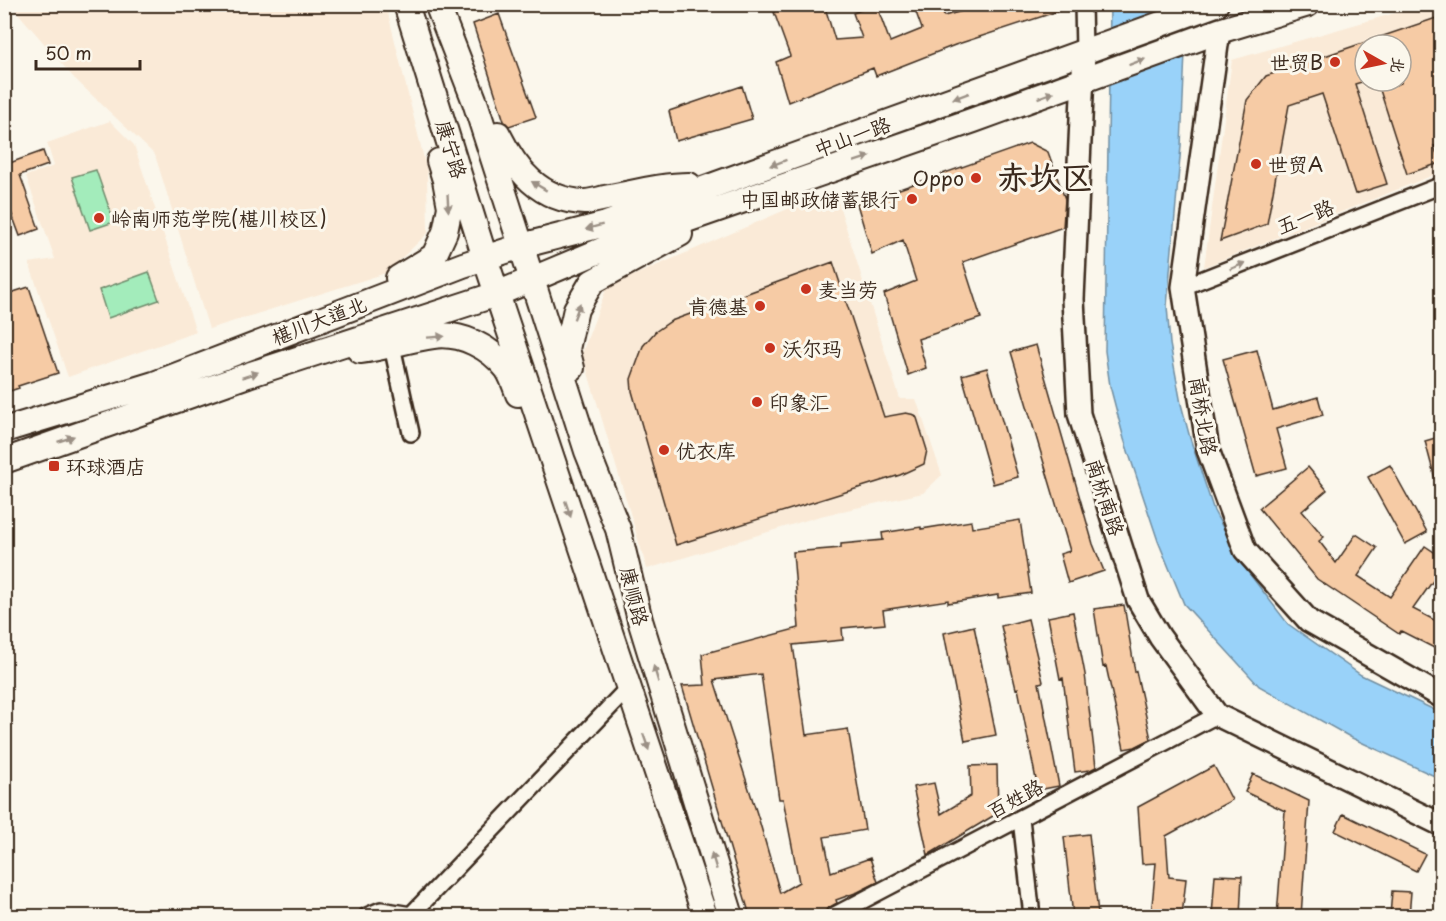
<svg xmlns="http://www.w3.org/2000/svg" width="1446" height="921" font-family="'Playpen Sans','LXGW WenKai TC',sans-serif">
	<rect width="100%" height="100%" fill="#fbf7ec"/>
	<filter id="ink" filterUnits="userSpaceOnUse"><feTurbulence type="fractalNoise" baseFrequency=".0167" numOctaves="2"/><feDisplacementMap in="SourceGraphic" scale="12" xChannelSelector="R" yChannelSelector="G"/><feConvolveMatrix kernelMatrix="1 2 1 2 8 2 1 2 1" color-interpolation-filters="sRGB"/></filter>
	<g filter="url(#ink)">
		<!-- built -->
		<path fill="#faead7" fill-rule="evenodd" d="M 11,5 L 386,5 L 427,171 L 428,233 L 386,273 L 209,329 L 155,155 L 74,78 Z
			M 1423,5 L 1441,5 L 1441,172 L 1204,267 L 1232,60 ZM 1365,45 L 1401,45 L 1401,81 L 1365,81 Z
			M 110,121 L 134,145 L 196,332 L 68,377 L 29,263 L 55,259 L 26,176 L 54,166 L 47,143 Z
			M 834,189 L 900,399 L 916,399 L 942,475 L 923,493 L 820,516 L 647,569 L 582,353 L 607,287 Z"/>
		<!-- green -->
		<path fill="#a3ecbb" stroke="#6f8b6c" stroke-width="1.5" d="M 96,170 L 114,222 L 90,230 L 72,177 Z
			M 149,272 L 159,300 L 108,318 L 99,290 Z"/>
		<!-- water -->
		<path fill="#99d2f9" stroke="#738fa1" stroke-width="1.5" d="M 1110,5 L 1187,5 L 1181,146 L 1167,306 L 1170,344 L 1181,404 L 1190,438 L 1214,511 L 1245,568 L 1288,624 L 1361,675 L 1441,713 L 1441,779 L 1352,738 L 1259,686 L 1184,604 L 1158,541 L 1124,439 L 1110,386 L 1105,351 Z"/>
		<!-- building -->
		<path fill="#f6cba5" stroke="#3b2a1e" stroke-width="1.5" fill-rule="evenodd" d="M 771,4 L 824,4 L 835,40 L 862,38 L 853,13 L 876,4 L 890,42 L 922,29 L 913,4 L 940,4 L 944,16 L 988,4 L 1070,4 L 1071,7 L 955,45 L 876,76 L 873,68 L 788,102 L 776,62 L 790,56 Z
			M 499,14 L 536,117 L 509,126 L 504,121 L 473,24 Z
			M 1442,16 L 1442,145 L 1434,146 L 1440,163 L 1407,174 L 1380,90 L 1401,83 L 1401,45 L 1365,45 L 1365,81 L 1355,84 L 1387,184 L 1355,194 L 1322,94 L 1289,105 L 1267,224 L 1220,241 L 1247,100 L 1266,76 Z
			M 742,86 L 752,119 L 676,141 L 669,111 Z
			M 1030,143 L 1048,152 L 1065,199 L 1063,227 L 963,262 L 981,318 L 918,339 L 926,368 L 908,375 L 884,294 L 916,281 L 903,240 L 872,254 L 857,204 Z
			M 43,151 L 48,165 L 20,175 L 39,229 L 20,236 L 4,193 L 4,165 Z
			M 833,262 L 884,417 L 906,413 L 915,415 L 917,418 L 927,450 L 924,464 L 900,475 L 676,545 L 632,391 L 631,379 L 643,346 L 655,332 L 671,321 Z
			M 29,287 L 58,373 L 18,386 L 19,388 L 4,393 L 4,306 L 10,305 L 7,294 Z
			M 1036,345 L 1093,544 L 1104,571 L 1068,583 L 1060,554 L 1070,551 L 1011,352 Z
			M 1257,350 L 1273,410 L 1318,397 L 1323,415 L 1276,429 L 1287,468 L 1256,476 L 1223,359 Z
			M 987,368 L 1018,477 L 993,484 L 962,375 Z
			M 1442,436 L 1442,489 L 1438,490 L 1425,441 Z
			M 1390,465 L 1427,532 L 1405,544 L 1368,477 Z
			M 1308,467 L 1327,490 L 1302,511 L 1324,537 L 1319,541 L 1336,563 L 1356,534 L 1377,548 L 1358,576 L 1390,597 L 1425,546 L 1440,556 L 1442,568 L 1413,609 L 1442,624 L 1442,652 L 1401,631 L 1399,634 L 1317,579 L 1259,508 Z
			M 1020,520 L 1031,593 L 998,598 L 998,595 L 948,603 L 948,600 L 883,610 L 885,624 L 842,628 L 843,640 L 793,645 L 806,735 L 848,729 L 865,830 L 824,837 L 831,872 L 870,858 L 878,882 L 858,892 L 836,900 L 837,903 L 828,908 L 824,914 L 817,916 L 750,916 L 682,686 L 705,685 L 702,654 L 799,628 L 793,552 L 841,548 L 841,544 L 883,540 L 882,533 L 921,527 L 921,529 L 971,521 L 972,528 ZM 761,674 L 779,799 L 783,799 L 799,882 L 780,893 L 759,820 L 714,680 Z
			M 1124,605 L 1135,672 L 1136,671 L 1151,739 L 1135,747 L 1124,749 L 1106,666 L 1103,667 L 1094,609 Z
			M 1073,612 L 1085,674 L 1096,767 L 1090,770 L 1075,772 L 1063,678 L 1060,679 L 1048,617 Z
			M 1028,619 L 1043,682 L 1039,683 L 1059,786 L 1038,790 L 1018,688 L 1016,689 L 1001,626 Z
			M 974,626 L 996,735 L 965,741 L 944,633 Z
			M 997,765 L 998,813 L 928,855 L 913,787 L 934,783 L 941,814 L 971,796 L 970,766 Z
			M 1214,766 L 1232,800 L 1166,836 L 1169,877 L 1186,879 L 1182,916 L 1151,916 L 1156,863 L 1142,864 L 1138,807 Z
			M 1253,774 L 1309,801 L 1301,916 L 1277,916 L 1285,811 L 1245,792 Z
			M 1343,814 L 1425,854 L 1416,871 L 1335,831 Z
			M 1089,834 L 1098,913 L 1073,916 L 1064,837 Z
			M 1215,875 L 1242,876 L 1240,916 L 1212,916 Z
			M 1392,891 L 1411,892 L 1409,916 L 1390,916 Z"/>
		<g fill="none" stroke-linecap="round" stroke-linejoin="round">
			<defs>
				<path id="street" d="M 1083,4 L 1084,51
					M 1183,287 L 1442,185
					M 392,346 L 411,433
					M 1021,819 L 1032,916
					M 367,916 L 381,910 L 411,915 L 628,688
					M 833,916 L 1217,715"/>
				<path id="secondary" d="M 1219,31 L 1183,287 L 1208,450 L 1245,550 L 1309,621 L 1442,697
					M 1084,51 L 1073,299 L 1079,414 L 1138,600 L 1160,637 L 1217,715 L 1442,825"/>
				<path id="primary" d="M 406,4 L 485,258 L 705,916
					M 437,4 L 475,102 L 587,451 L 618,529 L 640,620 L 731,916
					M 498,134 C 516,170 539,200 584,202 C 592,202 603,198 611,197 C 637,192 663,185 689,185
					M 398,278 L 434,256 L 445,232 L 450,207 L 445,180 L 439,161
					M 360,351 C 385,348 409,339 433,336 C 461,332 490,347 507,369 C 512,376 515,386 518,394
					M 572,368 L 567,349 L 576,309 L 592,282 L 680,234
					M 4,430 L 154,384 L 463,265 L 521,246 L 606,224 L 1216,4
					M 4,461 L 248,375 L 497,294 L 609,247 L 974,120 L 1219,31 L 1308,4"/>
			</defs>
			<!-- street casing -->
			<use href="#street" stroke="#3b2a1e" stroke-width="20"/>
			<!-- secondary casing -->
			<use href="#secondary" stroke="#3b2a1e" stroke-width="26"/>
			<!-- primary casing -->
			<use href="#primary" stroke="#3b2a1e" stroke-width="28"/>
			<!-- street -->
			<use href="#street" stroke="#fbf7ec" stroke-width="15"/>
			<!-- secondary -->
			<use href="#secondary" stroke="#fbf7ec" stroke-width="21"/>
			<!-- primary -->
			<use href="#primary" stroke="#fbf7ec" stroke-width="24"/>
		</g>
		<!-- one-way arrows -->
		<defs><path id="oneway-solid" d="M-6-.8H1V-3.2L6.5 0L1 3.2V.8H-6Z" transform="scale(1.5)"/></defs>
		<g fill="#9b9085">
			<use href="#oneway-solid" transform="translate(1137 62) rotate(-20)"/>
			<use href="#oneway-solid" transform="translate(1046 95) rotate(-20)"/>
			<use href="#oneway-solid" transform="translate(961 96) rotate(160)"/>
			<use href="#oneway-solid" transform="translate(862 159) rotate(-19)"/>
			<use href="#oneway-solid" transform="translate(778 163) rotate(160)"/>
			<use href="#oneway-solid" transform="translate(539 186) rotate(-149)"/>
			<use href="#oneway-solid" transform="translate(448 203) rotate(87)"/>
			<use href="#oneway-solid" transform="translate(594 227) rotate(165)"/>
			<use href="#oneway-solid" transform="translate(1238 266) rotate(-22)"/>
			<use href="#oneway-solid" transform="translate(577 311) rotate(-69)"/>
			<use href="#oneway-solid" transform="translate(436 337) rotate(-4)"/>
			<use href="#oneway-solid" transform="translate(250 375) rotate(-19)"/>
			<use href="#oneway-solid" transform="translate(66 439) rotate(-19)"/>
			<use href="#oneway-solid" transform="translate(568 509) rotate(71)"/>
			<use href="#oneway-solid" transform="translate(656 674) rotate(-107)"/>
			<use href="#oneway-solid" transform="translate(646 742) rotate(71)"/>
			<use href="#oneway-solid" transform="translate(714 861) rotate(-107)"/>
		</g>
	</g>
	<!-- markers -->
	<g fill="#c8321e" stroke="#fbf7ec" stroke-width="2">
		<circle cx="1335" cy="62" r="6"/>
		<circle cx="1256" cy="164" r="6"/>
		<circle cx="976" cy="178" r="6"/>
		<circle cx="912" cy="199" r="6"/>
		<circle cx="99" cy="218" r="6"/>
		<circle cx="806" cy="289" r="6"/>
		<circle cx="760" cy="306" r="6"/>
		<circle cx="770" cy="348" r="6"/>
		<circle cx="757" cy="402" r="6"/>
		<circle cx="664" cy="450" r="6"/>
		<rect x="48" y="460" width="12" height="12" rx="3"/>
	</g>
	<g text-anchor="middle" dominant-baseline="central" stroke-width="6" stroke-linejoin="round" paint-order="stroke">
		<!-- poi labels -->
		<g font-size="20" fill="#3b2a1e" stroke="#fbf7ec" text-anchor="start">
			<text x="1323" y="62" text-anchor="end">世贸B</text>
			<text x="1268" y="164">世贸A</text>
			<text x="964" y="178" text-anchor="end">Oppo</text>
			<text x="900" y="199" text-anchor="end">中国邮政储蓄银行</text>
			<text x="111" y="218">岭南师范学院(椹川校区)</text>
			<text x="818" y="289">麦当劳</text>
			<text x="748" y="306" text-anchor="end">肯德基</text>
			<text x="782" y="348">沃尔玛</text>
			<text x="769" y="402">印象汇</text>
			<text x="676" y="450">优衣库</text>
			<text x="66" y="466">环球酒店</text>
		</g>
		<!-- street labels -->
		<g font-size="20" fill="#3b2a1e" stroke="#fbf7ec">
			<text transform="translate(852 136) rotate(-20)">中山一路</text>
			<text transform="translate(452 149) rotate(73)">康宁路</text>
			<text transform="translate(1305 216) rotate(-22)">五一路</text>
			<text transform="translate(319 320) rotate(-21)">椹川大道北</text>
			<text transform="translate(1204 416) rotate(80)">南桥北路</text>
			<text transform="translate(1106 497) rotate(72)">南桥南路</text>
			<text transform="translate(635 596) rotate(76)">康顺路</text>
			<text transform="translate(1015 798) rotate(-28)">百姓路</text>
		</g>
		<!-- town labels -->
		<g font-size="32" font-weight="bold" fill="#3b2a1e" stroke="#fbf7ec">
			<text x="1045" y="176">赤坎区</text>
		</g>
	</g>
	<!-- margin -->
	<rect width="1446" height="921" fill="none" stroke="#fbf7ec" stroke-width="24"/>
	<rect x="12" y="12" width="1422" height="897" fill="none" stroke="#3b2a1e" stroke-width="2" filter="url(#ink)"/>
	<!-- north arrow -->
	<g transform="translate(1383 63) rotate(99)"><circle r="28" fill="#fbf7ec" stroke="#aea59a" stroke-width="1.5"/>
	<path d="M0-4.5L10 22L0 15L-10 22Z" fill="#c8321e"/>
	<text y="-9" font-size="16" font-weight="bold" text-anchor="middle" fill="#3b2a1e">北</text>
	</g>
	<!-- scale -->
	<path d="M36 60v9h104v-9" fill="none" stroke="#3b2a1e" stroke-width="3"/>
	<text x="45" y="60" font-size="18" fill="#3b2a1e" stroke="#fbf7ec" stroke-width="4.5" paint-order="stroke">50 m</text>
</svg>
